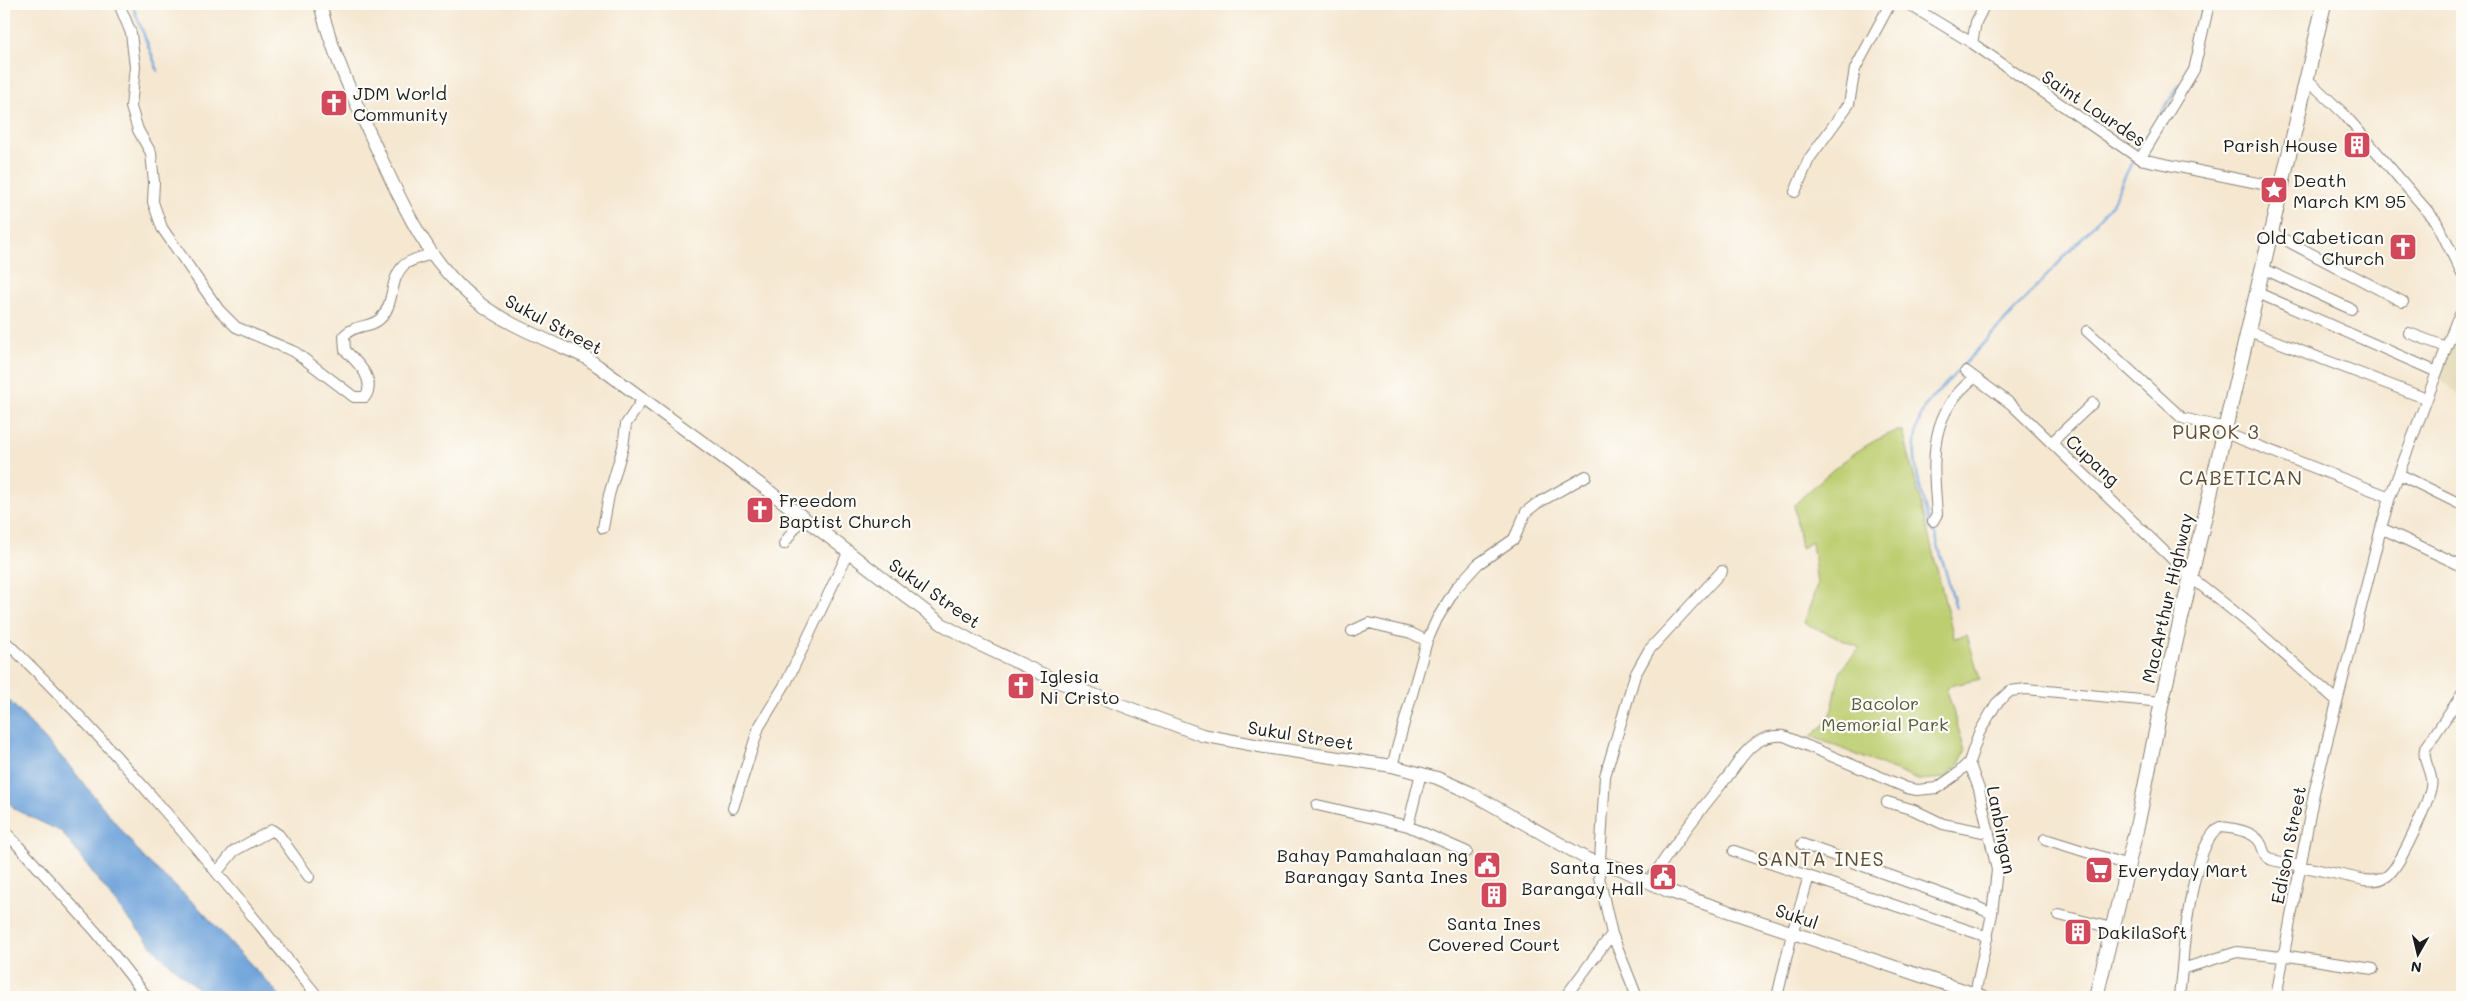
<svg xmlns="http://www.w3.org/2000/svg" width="2466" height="1001" font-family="Mali,sans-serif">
	<rect width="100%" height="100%" fill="#fdfcf7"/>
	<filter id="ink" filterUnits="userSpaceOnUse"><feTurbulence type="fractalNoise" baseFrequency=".02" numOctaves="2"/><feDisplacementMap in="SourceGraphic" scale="10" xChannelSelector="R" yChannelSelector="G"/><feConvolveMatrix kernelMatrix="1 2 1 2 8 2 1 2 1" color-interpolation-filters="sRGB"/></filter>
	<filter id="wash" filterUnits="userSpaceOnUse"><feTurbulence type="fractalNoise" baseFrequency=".0096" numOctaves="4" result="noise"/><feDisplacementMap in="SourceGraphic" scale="20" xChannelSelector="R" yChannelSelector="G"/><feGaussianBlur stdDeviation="1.12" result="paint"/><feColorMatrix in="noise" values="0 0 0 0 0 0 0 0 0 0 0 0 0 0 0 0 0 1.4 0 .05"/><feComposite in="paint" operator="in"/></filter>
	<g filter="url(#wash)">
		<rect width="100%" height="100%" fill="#f5e7d0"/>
		<!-- built -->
		<path fill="#e5dbba" d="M 2462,314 L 2462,396 L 2437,378 Z"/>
		<!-- green -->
		<path fill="#bdce71" stroke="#6c7546" d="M 1897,431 L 1903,431 L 1954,638 L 1967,635 L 1980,679 L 1946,687 L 1965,751 L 1959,764 L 1945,778 L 1918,780 L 1811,736 C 1837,718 1832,700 1840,673 C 1843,665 1854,655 1860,648 L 1804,623 L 1817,585 L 1812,542 L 1801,548 L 1794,505 C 1825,476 1857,445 1897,431 Z"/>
		<!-- water -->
		<path fill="#6da2da" stroke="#445f7b" d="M 4,695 L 67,763 L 144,858 L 198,907 L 281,997 L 207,997 L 161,956 L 125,915 L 62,832 L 16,810 L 4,798 Z"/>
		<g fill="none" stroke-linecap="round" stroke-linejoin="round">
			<!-- stream -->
			<path stroke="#6da2da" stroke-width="2.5" d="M 132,4 L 158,71
				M 2193,51 L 2203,10
				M 2184,77 L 2192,56
				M 2136,153 L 2180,84
				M 1956,608 L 1935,534 L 1930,528 C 1920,484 1904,448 1925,406 L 2082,238 L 2111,205 L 2134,158"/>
		</g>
	</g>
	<g filter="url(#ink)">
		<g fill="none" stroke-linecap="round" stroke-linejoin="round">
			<defs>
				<path id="minor" d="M 119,4 L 131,33 L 135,67 L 131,107 L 138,130 L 151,153 L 154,182 L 153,202 L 162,228 L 219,310 L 236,327 L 295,352 L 354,397 L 365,397 C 377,380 357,362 345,350 L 344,336 C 353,324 372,328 381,318 C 395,303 389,281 403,266 C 408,260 423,257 431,254
					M 1908,4 L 1972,43 L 2140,159 L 2282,188
					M 1972,43 L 1976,22 L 1985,4
					M 2307,79 L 2344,114 L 2436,221 L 2462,274
					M 2140,159 L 2194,70 L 2209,4
					M 1795,192 L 1809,159 L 1849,104 L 1855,69 L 1890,4
					M 2272,233 L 2403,302
					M 2264,269 L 2351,309
					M 2258,293 L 2437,372
					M 2087,331 L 2182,418 L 2226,428
					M 2249,331 L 2427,399
					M 2409,333 L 2446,347
					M 1966,371 L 2011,404 L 2192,578 L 2250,624 L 2336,700
					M 2225,433 L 2390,497
					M 2051,443 L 2093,403
					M 2399,474 L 2462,505
					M 1933,521 L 1937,514 C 1933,460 1927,415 1974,378
					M 603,528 L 609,495 L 623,447 L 626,424 L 643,399
					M 2381,528 L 2462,566
					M 784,544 L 802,517
					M 1352,631 L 1369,623 L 1411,633 L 1427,641
					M 4,640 C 119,750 219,874 318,997
					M 1969,762 L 1979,789 L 1997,870 L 1992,914 L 1975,994
					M 1392,766 L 1427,641 L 1437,619 L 1456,588 L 1478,564 L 1514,539 L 1526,512 L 1536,504 L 1586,476
					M 1887,802 L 1914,810 L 1943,824 L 1988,833
					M 1317,805 L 1408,826 L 1467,852
					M 733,808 L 759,727 L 787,681 L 848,553
					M 1408,826 L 1421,773
					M 4,830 L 96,932 L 147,997
					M 2045,839 L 2128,865
					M 1802,844 L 1975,906 L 1992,914
					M 1734,851 L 1988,937
					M 217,872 L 234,851 L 272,830 L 279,835 L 309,877
					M 1649,882 C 1673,846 1696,815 1724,781 C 1735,769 1742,752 1756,743 C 1765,737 1774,735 1784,736 L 1907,788 L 1917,790 L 1937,788 L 1957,774 L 1969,762 L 1979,733 L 1996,704 L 2010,691 L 2026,689 L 2162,702
					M 2059,915 L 2112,928
					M 2282,955 L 2373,969
					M 2182,969 C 2184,939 2193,844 2220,827 C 2232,828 2255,831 2261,844 C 2264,851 2264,857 2272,860 L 2365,880 C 2373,881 2380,881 2387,876 C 2401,866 2427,805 2431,787 C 2434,774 2422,762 2425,749 L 2462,694
					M 1565,997 L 1612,934
					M 1637,997 L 1612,934 L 1599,877 L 1605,776 L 1635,675 L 1649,650 L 1722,571
					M 1777,997 L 1792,934 L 1809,876
					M 2179,997 L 2182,969 L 2237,952 L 2282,957
					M 2276,997 L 2314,793 L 2381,528 L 2390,497 L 2456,322 L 2462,311"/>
				<path id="tertiary" d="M 320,4 C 332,52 354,99 375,145 C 401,201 425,259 474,299 C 506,325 548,340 585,357 L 598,366 L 769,491 L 942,624 L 976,643 L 1059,682 L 1202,735 L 1265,747 L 1392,766 L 1437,778 L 1469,792 L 1587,859 L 1621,869 L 1668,891 L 1984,997"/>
				<path id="secondary" d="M 2096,997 L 2138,822 L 2163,696 L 2324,4"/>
			</defs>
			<!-- minor casing -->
			<use href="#minor" stroke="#888276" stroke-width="12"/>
			<!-- tertiary casing -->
			<use href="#tertiary" stroke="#888276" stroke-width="14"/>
			<!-- secondary casing -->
			<use href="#secondary" stroke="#888276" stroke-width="16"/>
			<!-- minor -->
			<use href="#minor" stroke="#fff" stroke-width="10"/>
			<!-- tertiary -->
			<use href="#tertiary" stroke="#fff" stroke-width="12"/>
			<!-- secondary -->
			<use href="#secondary" stroke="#fff" stroke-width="14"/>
		</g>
	</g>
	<!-- icons -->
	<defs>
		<symbol id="church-square" viewBox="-11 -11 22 22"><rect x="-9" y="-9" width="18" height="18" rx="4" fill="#d1495b" stroke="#fdfcf7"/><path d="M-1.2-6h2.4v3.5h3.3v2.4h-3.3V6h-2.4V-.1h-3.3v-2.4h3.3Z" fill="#fff"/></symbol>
		<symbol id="building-square" viewBox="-11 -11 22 22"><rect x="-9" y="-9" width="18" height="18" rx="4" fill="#d1495b" stroke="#fdfcf7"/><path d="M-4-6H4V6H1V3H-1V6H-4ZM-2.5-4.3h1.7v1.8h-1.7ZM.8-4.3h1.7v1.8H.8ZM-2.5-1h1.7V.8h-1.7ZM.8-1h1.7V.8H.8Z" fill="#fff"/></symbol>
		<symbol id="sight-square" viewBox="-11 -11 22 22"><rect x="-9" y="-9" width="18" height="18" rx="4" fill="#d1495b" stroke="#fdfcf7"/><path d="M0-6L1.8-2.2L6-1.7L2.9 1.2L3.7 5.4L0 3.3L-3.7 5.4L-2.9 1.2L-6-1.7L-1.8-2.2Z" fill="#fff"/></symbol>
		<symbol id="civic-square" viewBox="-11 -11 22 22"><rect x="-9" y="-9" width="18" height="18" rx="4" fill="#d1495b" stroke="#fdfcf7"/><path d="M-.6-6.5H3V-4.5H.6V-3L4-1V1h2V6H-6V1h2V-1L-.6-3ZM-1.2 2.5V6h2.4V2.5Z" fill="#fff"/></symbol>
		<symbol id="supermarket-square" viewBox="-11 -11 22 22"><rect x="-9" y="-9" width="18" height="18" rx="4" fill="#d1495b" stroke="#fdfcf7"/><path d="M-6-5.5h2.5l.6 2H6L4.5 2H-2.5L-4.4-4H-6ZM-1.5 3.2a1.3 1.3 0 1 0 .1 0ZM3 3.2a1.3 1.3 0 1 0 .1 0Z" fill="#fff"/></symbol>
	</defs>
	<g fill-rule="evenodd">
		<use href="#church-square" x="318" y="87" width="32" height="32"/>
		<use href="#building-square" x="2341" y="129" width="32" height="32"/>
		<use href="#sight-square" x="2258" y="174" width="32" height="32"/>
		<use href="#church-square" x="2387" y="231" width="32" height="32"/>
		<use href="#church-square" x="744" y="494" width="32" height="32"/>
		<use href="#church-square" x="1005" y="670" width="32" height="32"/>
		<use href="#civic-square" x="1471" y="849" width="32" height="32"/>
		<use href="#supermarket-square" x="2083" y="854" width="32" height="32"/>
		<use href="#civic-square" x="1647" y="861" width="32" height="32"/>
		<use href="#building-square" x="1478" y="879" width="32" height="32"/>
		<use href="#building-square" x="2062" y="916" width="32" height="32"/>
	</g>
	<g text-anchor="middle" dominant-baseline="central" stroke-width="4.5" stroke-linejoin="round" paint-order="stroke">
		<!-- poi labels -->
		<g font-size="18" fill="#1c1c1c" stroke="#fdfcf7" text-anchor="start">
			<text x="353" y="93">JDM World<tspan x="353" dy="21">Community</tspan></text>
			<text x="2338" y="145" text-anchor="end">Parish House</text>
			<text x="2293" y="180">Death<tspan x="2293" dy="21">March KM 95</tspan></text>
			<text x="2384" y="237" text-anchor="end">Old Cabetican<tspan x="2384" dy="21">Church</tspan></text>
			<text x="779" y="500">Freedom<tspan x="779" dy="21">Baptist Church</tspan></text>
			<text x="1040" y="676">Iglesia<tspan x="1040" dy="21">Ni Cristo</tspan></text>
			<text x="1468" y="855" text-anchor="end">Bahay Pamahalaan ng<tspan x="1468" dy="21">Barangay Santa Ines</tspan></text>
			<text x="1644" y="867" text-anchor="end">Santa Ines<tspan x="1644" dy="21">Barangay Hall</tspan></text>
			<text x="2118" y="870">Everyday Mart</text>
			<text x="1494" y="923" text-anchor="middle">Santa Ines<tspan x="1494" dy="21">Covered Court</tspan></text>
			<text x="2097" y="932">DakilaSoft</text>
		</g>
		<!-- street labels -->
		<g font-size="18" fill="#1c1c1c" stroke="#fdfcf7">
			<text transform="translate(2094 108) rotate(34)">Saint Lourdes</text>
			<text transform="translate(554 324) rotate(28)">Sukul Street</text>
			<text transform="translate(2093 460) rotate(43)">Cupang</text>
			<text transform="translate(935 593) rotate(35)">Sukul Street</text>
			<text transform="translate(2167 598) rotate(-77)">MacArthur Highway</text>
			<text transform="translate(1301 735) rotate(9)">Sukul Street</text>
			<text transform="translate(2002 830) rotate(79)">Lanbingan</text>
			<text transform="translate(2288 845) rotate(-79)">Edison Street</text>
			<text transform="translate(1797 916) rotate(19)">Sukul</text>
		</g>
		<!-- park labels -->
		<g font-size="18" fill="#545a3a" stroke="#fdfcf7">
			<text x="1885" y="703">Bacolor<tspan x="1885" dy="21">Memorial Park</tspan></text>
		</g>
		<!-- neighbourhood labels -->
		<g font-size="19" letter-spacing="1" fill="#5e4d35" stroke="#fdfcf7">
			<text x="2216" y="431">PUROK 3</text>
		</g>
		<!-- quarter labels -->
		<g font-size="20" letter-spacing="1" fill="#5e4d35" stroke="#fdfcf7">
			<text x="2241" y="477">CABETICAN</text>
			<text x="1821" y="858">SANTA INES</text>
		</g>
	</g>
	<!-- margin -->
	<rect width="2466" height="1001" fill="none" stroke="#fdfcf7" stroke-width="20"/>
	<!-- north arrow -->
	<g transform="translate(2418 954) rotate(188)" stroke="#fdfcf7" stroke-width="4" paint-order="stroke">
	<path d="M0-4L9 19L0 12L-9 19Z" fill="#1c1c1c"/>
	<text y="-8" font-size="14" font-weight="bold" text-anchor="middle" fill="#1c1c1c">N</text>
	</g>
</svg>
